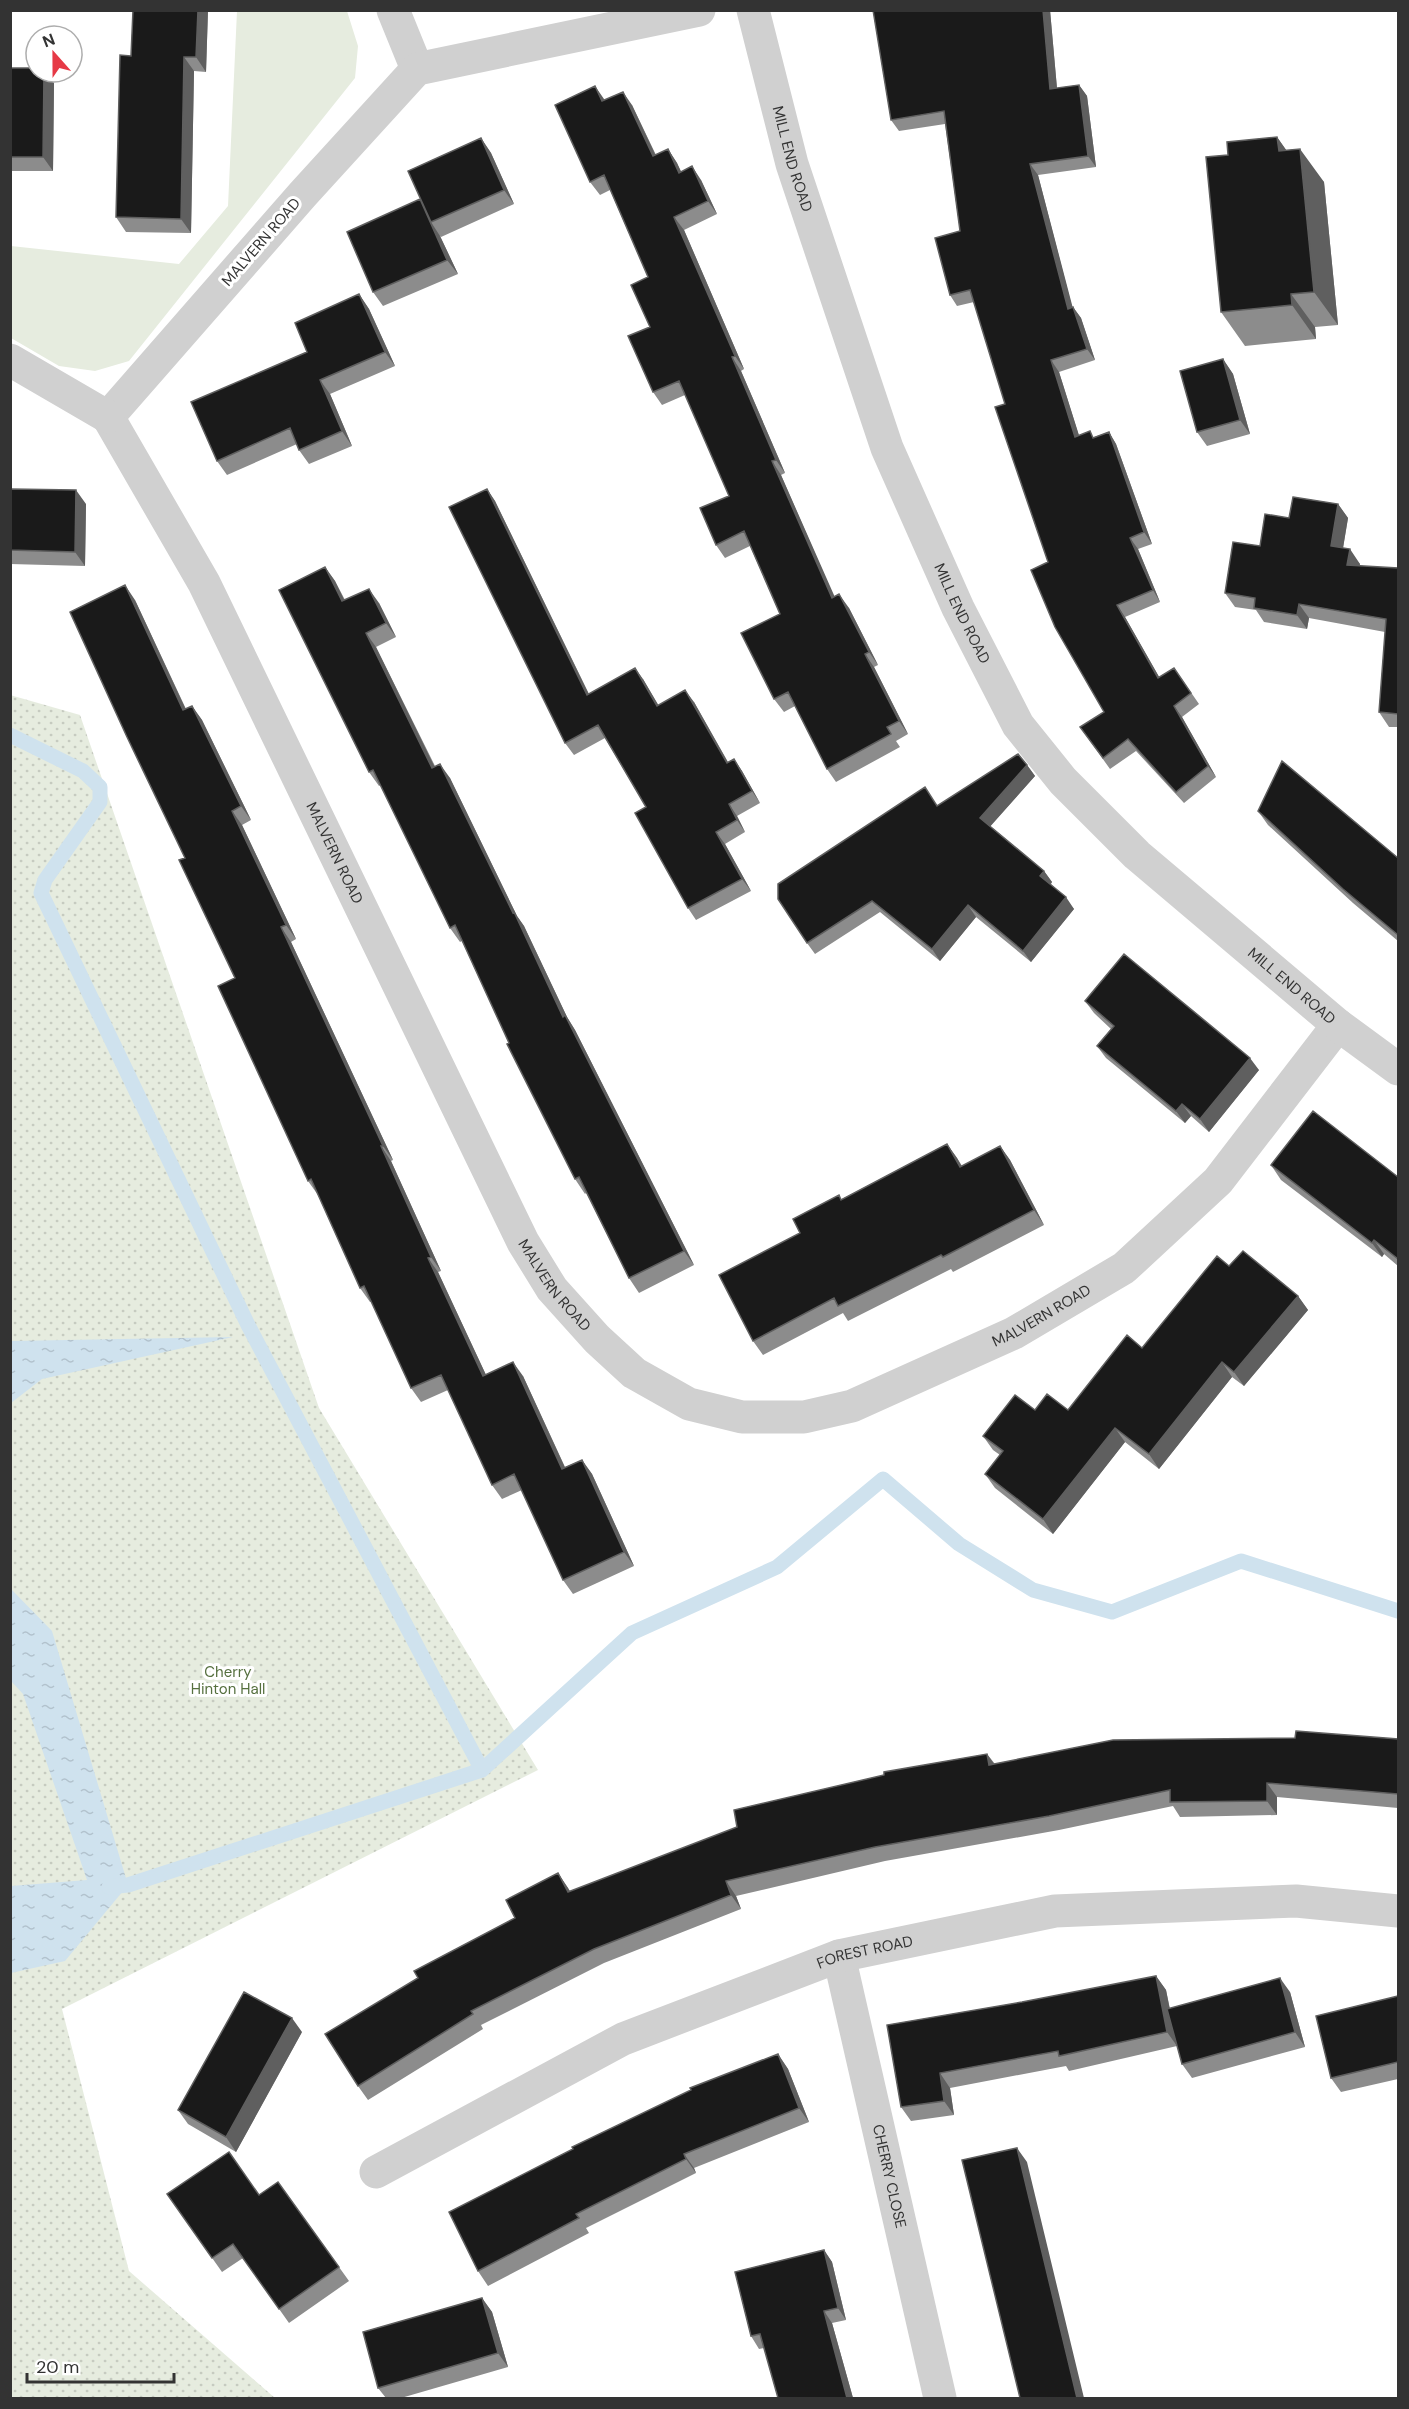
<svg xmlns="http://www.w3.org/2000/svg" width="1409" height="2409" font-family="'DM Sans',sans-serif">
	<defs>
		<pattern id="park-dots" width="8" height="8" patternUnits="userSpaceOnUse" patternTransform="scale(1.5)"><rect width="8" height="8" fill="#e6ecdf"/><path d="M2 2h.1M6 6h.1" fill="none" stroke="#c6cbc0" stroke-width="1.8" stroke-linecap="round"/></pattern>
		<pattern id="water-ripples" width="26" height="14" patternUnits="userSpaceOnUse" patternTransform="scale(1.5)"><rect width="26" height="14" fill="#cfe2ee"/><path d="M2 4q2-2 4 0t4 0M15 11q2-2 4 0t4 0" fill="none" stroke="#b2c2cd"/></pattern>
	</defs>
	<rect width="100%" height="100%" fill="#fff"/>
	<!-- grass -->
	<path fill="#e6ecdf" d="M 237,11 L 347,11 L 358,46 L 355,78 L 129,361 L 95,371 L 59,366 L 11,338 L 11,246 L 179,264 L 228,206 Z"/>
	<!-- park -->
	<path fill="url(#park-dots)" d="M 10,695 L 80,715 L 319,1408 L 538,1770 L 62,2009 L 129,2271 L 275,2398 L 11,2398 Z"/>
	<!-- water -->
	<path fill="url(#water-ripples)" d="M 233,1337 L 42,1379 L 11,1403 L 11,1341 Z
		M 11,1589 L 52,1631 L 128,1885 L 65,1961 L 11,1973 L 11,1886 L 87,1880 L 23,1694 L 11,1681 Z"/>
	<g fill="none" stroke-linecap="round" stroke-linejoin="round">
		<!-- stream -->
		<path stroke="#cfe2ee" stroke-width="15" d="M 10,735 L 83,771 L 100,787 L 100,802 L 45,880 L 41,893 L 248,1325 L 482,1770
			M 109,1887 L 128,1885 L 482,1770 L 632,1633 L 777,1567 L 883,1479 L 959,1544 L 1033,1590 L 1112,1612 L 1241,1561 L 1398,1611"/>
		<!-- minor -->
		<g stroke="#d0d0d0" stroke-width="33">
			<path d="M 393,10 L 417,69"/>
			<path id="s1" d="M 699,10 L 417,69 L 303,194 L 108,417 L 204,583 L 523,1242 L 552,1289 L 597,1339 L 634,1373 L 689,1404 L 742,1417 L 804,1417 L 852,1406 L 1014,1333 L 1124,1268 L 1218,1181 L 1338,1025"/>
			<path id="s2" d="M 753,10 L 792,164 L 887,448 L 958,608 L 1018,725 L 1063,781 L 1137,855 L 1338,1025 L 1398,1069"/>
			<path d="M 10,360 L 108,417"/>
			<path id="s3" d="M 839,1956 L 940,2398"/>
			<path id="s4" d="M 376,2172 L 623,2039 L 839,1956 L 1055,1911 L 1296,1901 L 1398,1911"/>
		</g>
	</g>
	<!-- wall -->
	<path fill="#8c8c8c" d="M 133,10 L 208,10 L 206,72 L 194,71 L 191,233 L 126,232 L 116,217 L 131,56 Z
		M 873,10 L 1050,10 L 1057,88 L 1079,85 L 1087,96 L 1096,167 L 1038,175 L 1072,307 L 1073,307 L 1081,318 L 1095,360 L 1059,372 L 1079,436 L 1094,437 L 1109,432 L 1116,444 L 1152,544 L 1138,549 L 1160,602 L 1125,617 L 1159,677 L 1174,668 L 1199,704 L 1182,717 L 1216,777 L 1184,803 L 1136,751 L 1110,769 L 1080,727 L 1104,712 L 1048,562 L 1005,404 L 974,302 L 957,306 L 950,295 L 960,231 L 945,124 L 899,131 L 891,120 Z
		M 1140,10 L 1161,10 L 1141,12 Z
		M 10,68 L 54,83 L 53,171 L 10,171 Z
		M 605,100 L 632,105 L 656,155 L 668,149 L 677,163 L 681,172 L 701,180 L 717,214 L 684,230 L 744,369 L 741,371 L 785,473 L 781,475 L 834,597 L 849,608 L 878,665 L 874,667 L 908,734 L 896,741 L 900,747 L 836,782 L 827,769 L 795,706 L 784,712 L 774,699 L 780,614 L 750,546 L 725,558 L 716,545 L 729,496 L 685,395 L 662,405 L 653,392 L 648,277 L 610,190 L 600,195 L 590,182 Z
		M 1277,137 L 1286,150 L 1324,182 L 1338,325 L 1315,327 L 1316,339 L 1245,346 L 1221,312 L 1228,155 Z
		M 481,138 L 491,153 L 514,204 L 441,237 L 440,236 L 458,274 L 383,306 L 373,292 L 420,199 Z
		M 359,294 L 369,309 L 395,366 L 330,394 L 352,446 L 309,464 L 299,450 L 297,444 L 227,475 L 217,461 L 307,352 Z
		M 1223,359 L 1233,374 L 1250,434 L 1207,446 L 1197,432 Z
		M 10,489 L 86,504 L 85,566 L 10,564 Z
		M 487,489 L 495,501 L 589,694 L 643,679 L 658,705 L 694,702 L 728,762 L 734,759 L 742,771 L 760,803 L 737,816 L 745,832 L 725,844 L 751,891 L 696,920 L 688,908 L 646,807 L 605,738 L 574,755 L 565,743 Z
		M 1338,504 L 1348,518 L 1343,548 L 1360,564 L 1359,566 L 1398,568 L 1398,727 L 1389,727 L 1379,712 L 1385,632 L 1309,618 L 1307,629 L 1264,622 L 1256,610 L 1235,607 L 1225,593 L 1289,518 Z
		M 325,567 L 335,581 L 345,600 L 379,603 L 396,637 L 376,647 L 435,766 L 450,778 L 517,916 L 524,926 L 567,1017 L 575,1030 L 694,1265 L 639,1293 L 629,1278 L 586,1193 L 585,1194 L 575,1179 L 509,1043 L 462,941 L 460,942 L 450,928 L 381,785 L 379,786 L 369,772 Z
		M 135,600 L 186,709 L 192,706 L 202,720 L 251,820 L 242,825 L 296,939 L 291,942 L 393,1160 L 391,1161 L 441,1271 L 438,1272 L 486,1375 L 523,1376 L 565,1467 L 582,1460 L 592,1474 L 634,1566 L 573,1594 L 563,1580 L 522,1490 L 502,1499 L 492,1485 L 448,1390 L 421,1402 L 411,1388 L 372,1302 L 370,1302 L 360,1288 L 318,1195 L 308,1181 L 235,978 L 185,858 Z
		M 1027,765 L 1035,776 L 990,826 L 1044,871 L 1052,882 L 1051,884 L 1074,909 L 1031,962 L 976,917 L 940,961 L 880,912 L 815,954 L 807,943 L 938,806 Z
		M 1258,811 L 1398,858 L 1398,941 L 1353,903 L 1268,825 Z
		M 1085,1001 L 1259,1070 L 1209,1132 L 1191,1116 L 1185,1123 L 1106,1058 L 1097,1046 L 1111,1029 L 1094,1013 Z
		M 947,1144 L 957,1158 L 962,1166 L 1000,1146 L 1010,1160 L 1044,1225 L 953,1272 L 951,1269 L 848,1321 L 843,1313 L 763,1355 L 753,1341 L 800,1233 L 842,1199 Z
		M 1271,1165 L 1398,1177 L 1398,1266 L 1384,1254 L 1382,1257 L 1281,1180 Z
		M 1229,1266 L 1298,1296 L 1308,1310 L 1244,1386 L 1232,1377 L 1159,1469 L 1125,1442 L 1053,1534 L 995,1488 L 985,1474 L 1000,1455 L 993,1450 L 983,1436 L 1035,1410 L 1068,1410 L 1142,1348 Z
		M 1398,1739 L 1398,1808 L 1277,1797 L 1277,1815 L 1180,1817 L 1173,1806 L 1059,1830 L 885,1861 L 736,1896 L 741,1909 L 604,1963 L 481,2025 L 483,2029 L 368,2100 L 358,2086 L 515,1918 L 558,1873 L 570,1891 L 987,1754 L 995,1764 Z
		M 1156,1976 L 1166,1990 L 1170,2009 L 1290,1992 L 1305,2047 L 1192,2078 L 1182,2064 L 1177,2046 L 1069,2071 L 1066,2066 L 950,2088 L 954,2115 L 911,2121 L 901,2107 L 1022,2002 Z
		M 1398,1996 L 1398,2079 L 1341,2092 L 1331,2078 Z
		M 302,2032 L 236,2152 L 188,2124 L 178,2110 Z
		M 778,2054 L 788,2069 L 809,2122 L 694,2168 L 696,2173 L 586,2228 L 589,2233 L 488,2286 L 478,2271 Z
		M 278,2182 L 349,2281 L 289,2323 L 243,2258 L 222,2272 L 167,2194 L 259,2195 Z
		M 824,2250 L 832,2262 L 846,2320 L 832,2323 L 853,2398 L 778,2398 L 764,2348 L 759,2349 L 751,2336 Z
		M 482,2298 L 492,2312 L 508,2367 L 401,2398 L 386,2398 L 378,2388 Z"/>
	<!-- shaded-wall -->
	<path fill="#5f5f5f" d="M 198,10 L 208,10 L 206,72 L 196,57 Z
		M 1043,10 L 1050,10 L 1058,100 L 1050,89 Z
		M 184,57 L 194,71 L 191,233 L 181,219 Z
		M 44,72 L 46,72 L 54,83 L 53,171 L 43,157 Z
		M 1079,85 L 1087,96 L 1096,167 L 1088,156 Z
		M 595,86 L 604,99 L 612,114 L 602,101 Z
		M 623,92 L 632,105 L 662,169 L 653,156 Z
		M 1277,137 L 1301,171 L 1279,151 Z
		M 481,138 L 491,153 L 514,204 L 504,190 Z
		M 668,149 L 677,163 L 688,186 L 679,173 Z
		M 1300,149 L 1324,182 L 1338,325 L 1314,292 Z
		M 1030,164 L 1038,175 L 1076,320 L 1068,309 Z
		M 692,166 L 701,180 L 717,214 L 708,201 Z
		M 420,199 L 431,222 L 440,236 L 458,274 L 447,260 Z
		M 674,217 L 684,230 L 744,369 L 735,356 Z
		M 359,294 L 369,309 L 395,366 L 385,352 Z
		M 1291,294 L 1315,327 L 1316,339 L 1292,305 Z
		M 1073,307 L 1081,318 L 1095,360 L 1087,349 Z
		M 732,357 L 741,371 L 785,473 L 776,460 Z
		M 1223,359 L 1233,374 L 1250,434 L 1240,420 Z
		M 1051,360 L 1059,372 L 1083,448 L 1075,437 Z
		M 320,380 L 330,394 L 352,446 L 342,431 Z
		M 1109,432 L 1116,444 L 1152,544 L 1144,532 Z
		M 772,461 L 781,475 L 841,611 L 832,598 Z
		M 487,489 L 495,501 L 595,707 L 587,695 Z
		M 76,490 L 86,504 L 85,566 L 75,552 Z
		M 1338,504 L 1348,518 L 1341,560 L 1331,546 Z
		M 1130,538 L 1138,549 L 1160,602 L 1153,590 Z
		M 1350,549 L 1360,564 L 1357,580 L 1347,565 Z
		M 325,567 L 335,581 L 352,616 L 342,601 Z
		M 125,585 L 135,600 L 193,725 L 183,710 Z
		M 369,589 L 379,603 L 396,637 L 386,623 Z
		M 839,594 L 849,608 L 878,665 L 869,652 Z
		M 1299,604 L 1309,618 L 1307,629 L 1297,615 Z
		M 1117,605 L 1125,617 L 1166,689 L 1158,678 Z
		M 366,633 L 376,647 L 442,782 L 432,768 Z
		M 865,654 L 874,667 L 908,734 L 899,721 Z
		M 635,668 L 643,679 L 666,718 L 657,706 Z
		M 685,690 L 694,702 L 735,775 L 727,763 Z
		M 192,706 L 202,720 L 251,820 L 241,806 Z
		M 1174,706 L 1182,717 L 1216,777 L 1208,766 Z
		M 734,759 L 742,771 L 760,803 L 752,791 Z
		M 440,764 L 450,778 L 517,916 L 524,926 L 567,1017 L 575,1030 L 694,1265 L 684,1251 L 563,1017 Z
		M 1027,765 L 1035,776 L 988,829 L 980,818 Z
		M 729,804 L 737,816 L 745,832 L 737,820 Z
		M 232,811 L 242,825 L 296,939 L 286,925 Z
		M 716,832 L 725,844 L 751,891 L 742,879 Z
		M 1044,871 L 1052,882 L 1048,887 L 1040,876 Z
		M 1066,897 L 1074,909 L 1031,962 L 1023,951 Z
		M 968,905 L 976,917 L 940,961 L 932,949 Z
		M 281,927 L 291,942 L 393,1160 L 383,1146 Z
		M 1250,1058 L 1259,1070 L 1209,1132 L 1200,1119 Z
		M 1182,1104 L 1191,1116 L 1185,1123 L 1176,1111 Z
		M 947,1144 L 957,1158 L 970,1181 L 960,1167 Z
		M 381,1146 L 391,1161 L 441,1271 L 431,1257 Z
		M 1000,1146 L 1010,1160 L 1044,1225 L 1034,1210 Z
		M 1374,1240 L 1384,1254 L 1382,1257 L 1372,1243 Z
		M 428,1258 L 438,1272 L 493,1390 L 483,1376 Z
		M 1298,1296 L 1308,1310 L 1244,1386 L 1234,1372 Z
		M 513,1362 L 523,1376 L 572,1483 L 562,1469 Z
		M 1222,1362 L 1232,1377 L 1159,1469 L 1149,1454 Z
		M 1115,1428 L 1125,1442 L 1053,1534 L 1043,1519 Z
		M 582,1460 L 592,1474 L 634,1566 L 624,1552 Z
		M 987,1754 L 997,1768 L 989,1765 Z
		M 1267,1783 L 1277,1797 L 1277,1815 L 1267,1801 Z
		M 558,1873 L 568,1888 L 578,1907 L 568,1892 Z
		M 726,1881 L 736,1896 L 741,1909 L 731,1895 Z
		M 1156,1976 L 1166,1990 L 1177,2046 L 1167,2032 Z
		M 1280,1978 L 1290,1992 L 1305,2047 L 1295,2032 Z
		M 292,2018 L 302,2032 L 236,2152 L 226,2137 Z
		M 778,2054 L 788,2069 L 809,2122 L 799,2108 Z
		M 940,2073 L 950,2088 L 954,2115 L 944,2101 Z
		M 1017,2148 L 1027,2162 L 1084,2398 L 1077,2398 Z
		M 684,2154 L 694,2168 L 696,2173 L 686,2159 Z
		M 824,2250 L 832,2262 L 846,2320 L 838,2308 Z
		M 482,2298 L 492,2312 L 508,2367 L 498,2353 Z
		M 824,2311 L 832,2323 L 853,2398 L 847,2398 Z"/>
	<!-- building -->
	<path fill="#1a1a1a" stroke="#5f5f5f" stroke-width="1.5" d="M 133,10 L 198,10 L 196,57 L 184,57 L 181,219 L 116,217 L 120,55 L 131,56 Z
		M 873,10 L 1043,10 L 1050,89 L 1079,85 L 1088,156 L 1030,164 L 1068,309 L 1073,307 L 1087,349 L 1051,360 L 1075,437 L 1090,431 L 1093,438 L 1109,432 L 1144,532 L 1130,538 L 1153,590 L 1117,605 L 1158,678 L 1174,668 L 1191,693 L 1174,706 L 1208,766 L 1176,792 L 1128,739 L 1103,758 L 1080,727 L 1104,712 L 1055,627 L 1031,570 L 1048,562 L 995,407 L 1005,404 L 970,290 L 950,295 L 935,238 L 960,231 L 944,111 L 891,120 Z
		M 10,68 L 36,68 L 36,72 L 44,72 L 43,157 L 10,157 Z
		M 595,86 L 602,101 L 623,92 L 653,156 L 668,149 L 679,173 L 692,166 L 708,201 L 674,217 L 735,356 L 732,357 L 776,460 L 772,461 L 832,598 L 839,594 L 869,652 L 865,654 L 899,721 L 887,727 L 891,734 L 827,769 L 788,692 L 774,699 L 741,633 L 780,614 L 744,531 L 716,545 L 700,508 L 729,496 L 679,381 L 653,392 L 628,336 L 650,327 L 631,285 L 648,277 L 604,175 L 590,182 L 555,105 Z
		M 1277,137 L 1279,151 L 1300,149 L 1314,292 L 1291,294 L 1292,305 L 1221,312 L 1206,157 L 1228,155 L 1227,142 Z
		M 481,138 L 504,190 L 431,222 L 408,171 Z
		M 420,199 L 447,260 L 373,292 L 347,232 Z
		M 359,294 L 385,352 L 320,380 L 342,431 L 299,450 L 290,428 L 217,461 L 191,402 L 307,352 L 295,323 Z
		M 1223,359 L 1240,420 L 1197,432 L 1180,371 Z
		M 10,489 L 76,490 L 75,552 L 10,550 Z
		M 487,489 L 587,695 L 635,668 L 657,706 L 685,690 L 727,763 L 734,759 L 752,791 L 729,804 L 737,820 L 716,832 L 742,879 L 688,908 L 635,813 L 646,807 L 598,725 L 565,743 L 449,507 Z
		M 1293,497 L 1338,504 L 1331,546 L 1350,549 L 1347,565 L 1398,568 L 1398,714 L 1379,712 L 1386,619 L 1299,604 L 1297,615 L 1254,608 L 1255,598 L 1225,593 L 1233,542 L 1260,546 L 1265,514 L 1289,518 Z
		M 325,567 L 342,601 L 369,589 L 386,623 L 366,633 L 432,768 L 440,764 L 513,913 L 514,912 L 563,1017 L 565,1015 L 684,1251 L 629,1278 L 579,1177 L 575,1179 L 507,1044 L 509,1043 L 455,925 L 450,928 L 373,770 L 369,772 L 279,590 Z
		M 125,585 L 183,710 L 192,706 L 241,806 L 232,811 L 286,925 L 281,927 L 383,1146 L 381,1146 L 431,1257 L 428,1258 L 483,1376 L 513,1362 L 562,1469 L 582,1460 L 624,1552 L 563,1580 L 514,1474 L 492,1485 L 441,1375 L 411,1388 L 364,1286 L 360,1288 L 311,1179 L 308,1181 L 218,986 L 235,978 L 179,860 L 185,858 L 127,737 L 70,612 Z
		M 1018,754 L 1027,765 L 980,818 L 1044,871 L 1040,876 L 1066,897 L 1023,951 L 968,905 L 932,949 L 872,901 L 807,943 L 778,899 L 778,884 L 925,787 L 937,806 Z
		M 1282,761 L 1398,858 L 1398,935 L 1343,889 L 1258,811 Z
		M 1124,954 L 1250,1058 L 1200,1119 L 1182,1104 L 1176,1111 L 1097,1046 L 1114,1026 L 1085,1001 Z
		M 1313,1111 L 1398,1177 L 1398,1259 L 1374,1240 L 1372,1243 L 1271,1165 Z
		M 947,1144 L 960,1167 L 1000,1146 L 1034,1210 L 943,1257 L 941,1255 L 838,1306 L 834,1298 L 753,1341 L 719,1275 L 800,1233 L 793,1219 L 839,1195 L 841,1200 Z
		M 1243,1251 L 1298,1296 L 1234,1372 L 1222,1362 L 1149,1454 L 1115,1428 L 1043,1519 L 985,1474 L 1003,1451 L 983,1436 L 1015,1395 L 1035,1410 L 1047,1394 L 1068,1410 L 1127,1335 L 1142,1348 L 1217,1256 L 1229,1266 Z
		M 1296,1731 L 1398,1739 L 1398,1794 L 1267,1783 L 1267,1801 L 1170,1802 L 1170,1790 L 1049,1816 L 875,1847 L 726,1881 L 731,1895 L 594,1949 L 471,2011 L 473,2014 L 358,2086 L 325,2034 L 418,1978 L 414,1971 L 515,1918 L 506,1900 L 558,1873 L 568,1892 L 737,1827 L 734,1810 L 884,1775 L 884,1772 L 987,1754 L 989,1765 L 1113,1740 L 1295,1738 Z
		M 1156,1976 L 1167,2032 L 1059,2056 L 1058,2051 L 940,2073 L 944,2101 L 901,2107 L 887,2025 L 1022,2002 Z
		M 1280,1978 L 1295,2032 L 1182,2064 L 1167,2009 Z
		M 244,1992 L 292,2018 L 226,2137 L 178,2110 Z
		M 1398,1996 L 1398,2062 L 1331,2078 L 1316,2016 Z
		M 778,2054 L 799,2108 L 684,2154 L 686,2159 L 576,2214 L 579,2218 L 478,2271 L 449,2212 L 573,2149 L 572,2147 L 691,2090 L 690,2088 Z
		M 1017,2148 L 1077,2398 L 1020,2398 L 962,2160 Z
		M 229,2152 L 259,2195 L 278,2182 L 339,2267 L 279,2309 L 233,2244 L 212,2258 L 167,2194 Z
		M 824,2250 L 838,2308 L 824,2311 L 847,2398 L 778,2398 L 760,2334 L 751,2336 L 735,2272 Z
		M 482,2298 L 498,2353 L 378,2388 L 363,2332 Z"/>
	<g text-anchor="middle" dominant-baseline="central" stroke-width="6" stroke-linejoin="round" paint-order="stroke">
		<!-- street labels -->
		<g font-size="15" fill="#333" stroke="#fff">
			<text stroke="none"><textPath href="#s2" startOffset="154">MILL END ROAD</textPath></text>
			<text transform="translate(261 242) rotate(-49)">MALVERN ROAD</text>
			<text stroke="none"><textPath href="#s2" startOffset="640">MILL END ROAD</textPath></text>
			<text stroke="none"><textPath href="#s1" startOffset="1245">MALVERN ROAD</textPath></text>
			<text stroke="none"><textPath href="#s2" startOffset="1144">MILL END ROAD</textPath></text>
			<text stroke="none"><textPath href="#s1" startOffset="1731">MALVERN ROAD</textPath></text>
			<text stroke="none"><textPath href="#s1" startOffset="2289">MALVERN ROAD</textPath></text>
			<text stroke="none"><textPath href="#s4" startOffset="538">FOREST ROAD</textPath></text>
			<text stroke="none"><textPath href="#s3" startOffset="226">CHERRY CLOSE</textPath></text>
		</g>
		<!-- park labels -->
		<g font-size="15" fill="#56703f" stroke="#fff">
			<text x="228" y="1672">Cherry<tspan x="228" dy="17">Hinton Hall</tspan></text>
		</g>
	</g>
	<!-- border -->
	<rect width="1409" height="2409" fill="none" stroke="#333333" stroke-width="24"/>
	<!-- north arrow -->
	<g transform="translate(54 54) rotate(339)"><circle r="28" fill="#ffffff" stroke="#adadad" stroke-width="1.5"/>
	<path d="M0-4.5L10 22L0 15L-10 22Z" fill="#e63946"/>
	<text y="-9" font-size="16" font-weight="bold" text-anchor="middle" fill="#333333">N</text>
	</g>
	<!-- scale -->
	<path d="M27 2373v9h147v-9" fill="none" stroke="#333333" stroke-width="3"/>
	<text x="36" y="2373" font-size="18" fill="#333333" stroke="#ffffff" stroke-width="4.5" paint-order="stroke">20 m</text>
</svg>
